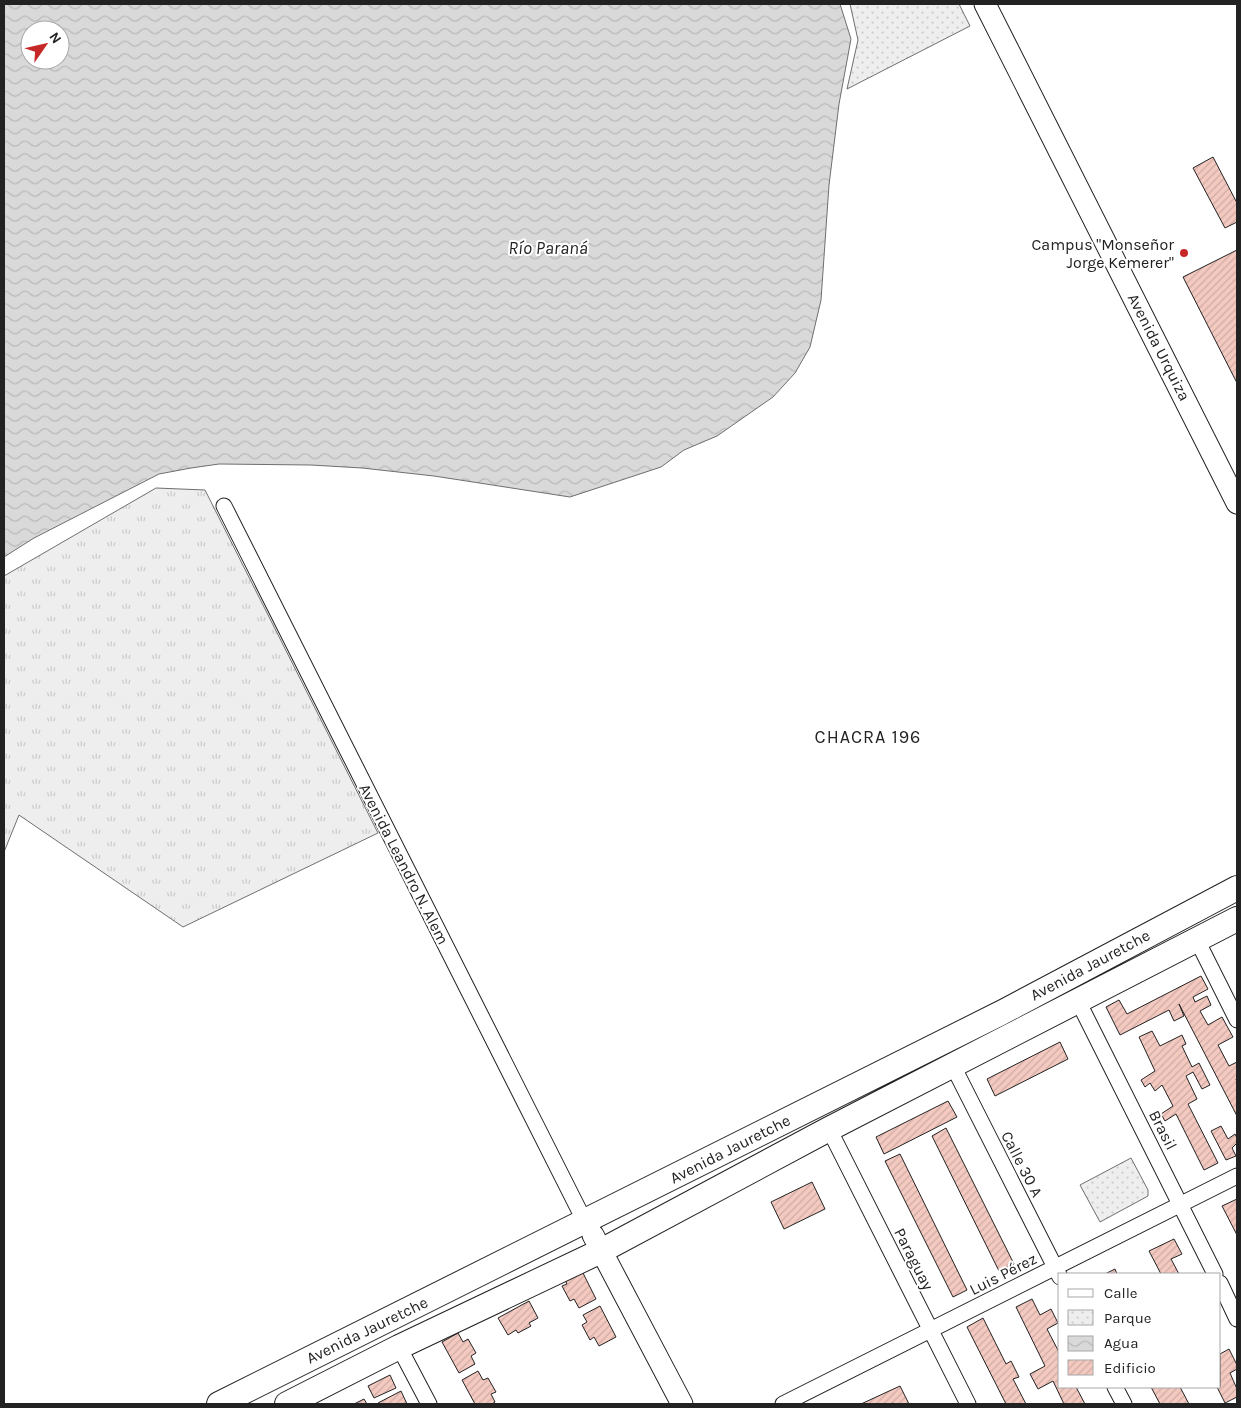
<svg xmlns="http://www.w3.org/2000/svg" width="1241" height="1408" font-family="Karla,sans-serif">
	<defs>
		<pattern id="grass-tufts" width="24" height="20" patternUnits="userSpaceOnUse" patternTransform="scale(1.25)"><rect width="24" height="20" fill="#eee"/><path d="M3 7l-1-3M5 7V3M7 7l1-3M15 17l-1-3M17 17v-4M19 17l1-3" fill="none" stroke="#ccc"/></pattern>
		<pattern id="park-dots" width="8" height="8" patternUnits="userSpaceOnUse" patternTransform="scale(1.25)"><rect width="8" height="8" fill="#eee"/><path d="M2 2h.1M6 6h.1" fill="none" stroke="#ccc" stroke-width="1.8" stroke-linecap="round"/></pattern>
		<pattern id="water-waves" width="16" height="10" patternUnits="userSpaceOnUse" patternTransform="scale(1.25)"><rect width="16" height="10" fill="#d9d9d9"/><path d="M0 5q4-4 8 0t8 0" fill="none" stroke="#bababa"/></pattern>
		<pattern id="building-hatch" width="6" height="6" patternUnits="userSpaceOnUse" patternTransform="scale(1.25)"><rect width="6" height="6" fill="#f3c9c0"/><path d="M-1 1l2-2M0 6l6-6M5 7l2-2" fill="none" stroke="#d0aca5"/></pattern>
	</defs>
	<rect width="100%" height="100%" fill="#fff"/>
	<!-- grass -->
	<path fill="url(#grass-tufts)" stroke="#6f6f6f" d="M 156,488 L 205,490 L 378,833 L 183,927 L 19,815 L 4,852 L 4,576 Z"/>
	<!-- park -->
	<path fill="url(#park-dots)" stroke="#6f6f6f" d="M 850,4 L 959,4 L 970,26 L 847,89 L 858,40 Z
		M 1131,1158 L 1148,1190 L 1148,1196 L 1100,1222 L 1080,1185 Z"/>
	<!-- water -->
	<path fill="url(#water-waves)" stroke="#6f6f6f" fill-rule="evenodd" d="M 4,4 L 840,4 L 851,39 L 839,104 L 829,185 L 821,300 L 810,347 L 795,373 L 773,397 L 717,436 L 684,450 L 661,467 L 570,497 L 434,476 L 362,468 L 311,465 L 219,464 L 191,468 L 159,474 L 34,538 L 4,557 ZM 30,30 L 60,30 L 60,60 L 30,60 Z"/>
	<!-- building -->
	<path fill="url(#building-hatch)" stroke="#222" d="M 1213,157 L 1237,203 L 1237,222 L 1225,228 L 1193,168 Z
		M 1237,250 L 1237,383 L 1183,277 Z
		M 1201,976 L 1208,989 L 1193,997 L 1195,1002 L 1207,996 L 1211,1005 L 1200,1011 L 1208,1025 L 1222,1017 L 1233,1037 L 1218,1045 L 1229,1066 L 1237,1062 L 1237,1078 L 1236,1079 L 1237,1082 L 1237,1116 L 1179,1004 L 1184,1016 L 1174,1021 L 1169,1010 L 1120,1035 L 1106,1007 L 1119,1000 L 1127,1014 Z
		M 1152,1031 L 1160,1046 L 1182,1035 L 1186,1044 L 1182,1046 L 1192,1067 L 1199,1063 L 1210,1085 L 1202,1089 L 1193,1072 L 1186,1076 L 1197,1099 L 1188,1104 L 1218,1163 L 1204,1170 L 1176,1114 L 1165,1121 L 1161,1114 L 1173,1106 L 1162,1085 L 1155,1091 L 1150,1083 L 1145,1087 L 1141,1080 L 1155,1071 L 1139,1037 Z
		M 1060,1042 L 1068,1059 L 995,1096 L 987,1079 Z
		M 948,1101 L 957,1117 L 884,1154 L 876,1137 Z
		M 1221,1126 L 1228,1139 L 1235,1134 L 1237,1138 L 1237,1143 L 1232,1148 L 1236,1156 L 1226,1160 L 1211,1131 Z
		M 946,1128 L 1014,1264 L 999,1271 L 932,1136 Z
		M 900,1154 L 967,1290 L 953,1297 L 885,1161 Z
		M 812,1182 L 825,1209 L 784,1229 L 771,1202 Z
		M 1237,1199 L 1237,1235 L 1222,1206 Z
		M 1174,1239 L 1182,1254 L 1171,1259 L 1179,1274 L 1161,1274 L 1149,1251 Z
		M 580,1267 L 596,1299 L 579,1308 L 574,1299 L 570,1301 L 562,1286 L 567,1284 L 563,1276 Z
		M 1115,1269 L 1117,1274 L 1105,1274 Z
		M 1032,1299 L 1040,1315 L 1051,1309 L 1058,1323 L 1047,1329 L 1060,1354 L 1060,1387 L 1076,1387 L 1085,1404 L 1064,1404 L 1053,1381 L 1038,1389 L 1030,1374 L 1045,1366 L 1016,1307 Z
		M 529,1301 L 538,1318 L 529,1323 L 531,1326 L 518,1333 L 516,1330 L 508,1335 L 498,1318 Z
		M 600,1306 L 616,1337 L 599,1346 L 594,1337 L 590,1340 L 582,1325 L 587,1322 L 583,1315 Z
		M 983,1318 L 1006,1364 L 1011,1361 L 1019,1377 L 1013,1379 L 1026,1404 L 1006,1404 L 967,1327 Z
		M 458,1333 L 463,1342 L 468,1339 L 476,1353 L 471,1356 L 475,1364 L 459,1373 L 442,1342 Z
		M 1229,1349 L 1237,1365 L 1237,1369 L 1230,1373 L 1237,1389 L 1237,1397 L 1225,1403 L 1217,1387 L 1220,1387 L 1220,1354 Z
		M 478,1371 L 483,1380 L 488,1378 L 496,1392 L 491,1394 L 495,1402 L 492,1404 L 475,1404 L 462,1380 Z
		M 390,1375 L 396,1388 L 374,1398 L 368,1386 Z
		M 900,1386 L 909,1404 L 894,1404 L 893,1403 L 890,1404 L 861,1404 Z
		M 1151,1387 L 1180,1387 L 1189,1404 L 1160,1404 Z
		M 401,1391 L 407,1404 L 378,1404 L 378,1403 Z
		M 364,1399 L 367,1404 L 354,1404 Z"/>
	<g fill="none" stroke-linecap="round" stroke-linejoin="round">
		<defs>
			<path id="minor" d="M 224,506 L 585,1222
				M 1197,940 L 1237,1020
				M 1078,1001 L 1215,1274
				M 953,1066 L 1060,1277
				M 829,1129 L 968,1404
				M 1220,1283 L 1237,1319
				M 399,1347 L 429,1404
				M 1115,1387 L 1124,1404
				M 783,1404 L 1237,1176"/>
			<path id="secondary" d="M 985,4 L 1237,503
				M 593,1235 L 682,1404"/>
			<path id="primary" d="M 219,1404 L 1001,1013 L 1237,888
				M 287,1404 L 399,1347 L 601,1251 L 829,1129 L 1237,919"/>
		</defs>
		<!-- minor casing -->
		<use href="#minor" stroke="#222" stroke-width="17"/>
		<!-- secondary casing -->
		<use href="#secondary" stroke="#222" stroke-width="23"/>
		<!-- primary casing -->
		<use href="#primary" stroke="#222" stroke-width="26"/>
		<!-- minor -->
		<use href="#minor" stroke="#fff" stroke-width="15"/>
		<!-- secondary -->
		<use href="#secondary" stroke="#fff" stroke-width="21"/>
		<!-- primary -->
		<use href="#primary" stroke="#fff" stroke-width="24"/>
	</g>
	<!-- markers -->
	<circle fill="#c62828" stroke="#fff" stroke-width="2" cx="1184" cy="253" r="5"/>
	<g text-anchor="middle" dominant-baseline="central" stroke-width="4" stroke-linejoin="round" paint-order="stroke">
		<!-- poi labels -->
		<g font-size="16" fill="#222" stroke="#fff" text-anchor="end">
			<text x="1174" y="244">Campus "Monseñor<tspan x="1174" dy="18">Jorge Kemerer"</tspan></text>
		</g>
		<!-- street labels -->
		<g font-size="16" fill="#222" stroke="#fff">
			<text transform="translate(1159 347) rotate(63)">Avenida Urquiza</text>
			<text transform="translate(404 864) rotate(63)">Avenida Leandro N. Alem</text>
			<text transform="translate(1090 965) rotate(-28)">Avenida Jauretche</text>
			<text transform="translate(1163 1130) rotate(63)">Brasil</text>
			<text transform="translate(730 1149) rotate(-27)">Avenida Jauretche</text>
			<text transform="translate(1022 1164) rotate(63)">Calle 30 A</text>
			<text transform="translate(914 1259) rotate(63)">Paraguay</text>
			<text transform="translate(1003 1274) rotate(-27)">Luis Pérez</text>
			<text transform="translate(367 1330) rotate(-26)">Avenida Jauretche</text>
		</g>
		<!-- water labels -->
		<g font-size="18" font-style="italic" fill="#222" stroke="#fff">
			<text x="548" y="248">Río Paraná</text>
		</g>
		<!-- neighbourhood labels -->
		<g font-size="18" letter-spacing="1" fill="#222" stroke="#fff">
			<text x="868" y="737">CHACRA 196</text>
		</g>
	</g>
	<!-- border -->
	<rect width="1241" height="1408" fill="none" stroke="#222222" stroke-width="10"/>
	<!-- legend -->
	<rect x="1058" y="1273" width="162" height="115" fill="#ffffff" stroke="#a7a7a7"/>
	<rect x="1068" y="1289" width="25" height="8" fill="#ffffff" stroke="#a7a7a7"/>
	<text x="1104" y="1298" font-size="15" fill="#222222">Calle</text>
	<rect x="1068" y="1310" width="25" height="15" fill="url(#park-dots)" stroke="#a7a7a7"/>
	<text x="1104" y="1323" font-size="15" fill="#222222">Parque</text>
	<rect x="1068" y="1336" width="25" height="15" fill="url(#water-waves)" stroke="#a7a7a7"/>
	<text x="1104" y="1348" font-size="15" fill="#222222">Agua</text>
	<rect x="1068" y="1360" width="25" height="15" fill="url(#building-hatch)" stroke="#a7a7a7"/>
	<text x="1104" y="1373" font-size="15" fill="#222222">Edificio</text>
	<!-- north arrow -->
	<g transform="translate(45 45) rotate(56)"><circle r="24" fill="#ffffff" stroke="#a7a7a7"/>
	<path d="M0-4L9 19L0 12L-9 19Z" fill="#c62828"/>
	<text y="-8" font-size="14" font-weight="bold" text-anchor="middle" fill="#222222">N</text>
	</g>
</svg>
